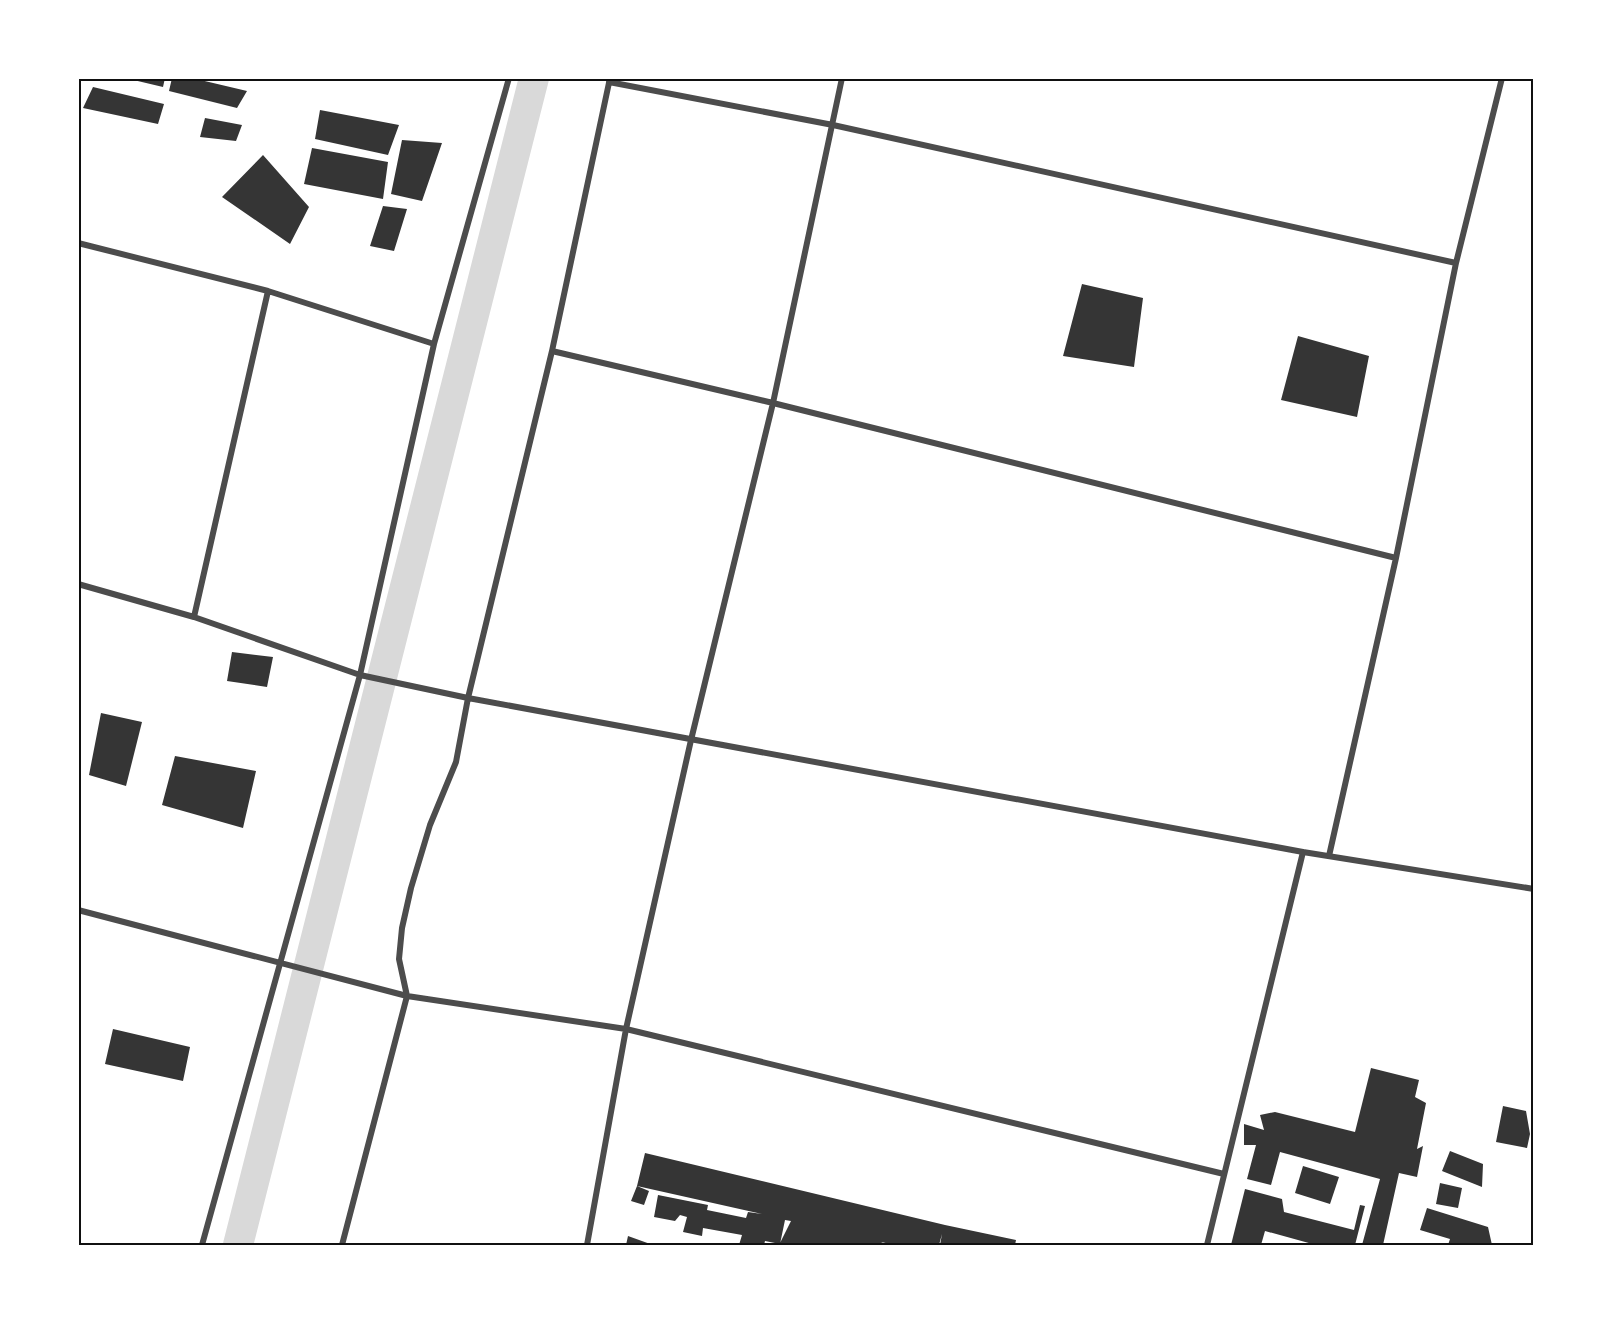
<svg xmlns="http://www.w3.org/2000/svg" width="1612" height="1323" font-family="Cabin,sans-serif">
	<rect width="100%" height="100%" fill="#fff"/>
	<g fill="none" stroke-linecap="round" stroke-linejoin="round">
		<!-- canal -->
		<path stroke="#d9d9d9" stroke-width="30" d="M 238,1245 L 534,78"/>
	</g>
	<!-- building -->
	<path fill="#353535" d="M 125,78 L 165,78 L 163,87 Z
		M 172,78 L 192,78 L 247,91 L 237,108 L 169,91 Z
		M 93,87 L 164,104 L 158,124 L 83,108 Z
		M 320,110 L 399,125 L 388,155 L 315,139 Z
		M 205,118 L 242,125 L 236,141 L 200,137 Z
		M 402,140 L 442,143 L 422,201 L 391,194 Z
		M 312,148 L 388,162 L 383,199 L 304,184 Z
		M 263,155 L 309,207 L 290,244 L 222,197 Z
		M 383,206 L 407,209 L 394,251 L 370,246 Z
		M 1082,284 L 1143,298 L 1134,367 L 1063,356 Z
		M 1298,336 L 1369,356 L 1357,417 L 1281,400 Z
		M 232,652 L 273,657 L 267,687 L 227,681 Z
		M 101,713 L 142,722 L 126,786 L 89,775 Z
		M 175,756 L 256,771 L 243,828 L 162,805 Z
		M 113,1029 L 190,1047 L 183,1081 L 105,1064 Z
		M 1371,1068 L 1419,1080 L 1415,1097 L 1426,1103 L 1417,1149 L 1423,1146 L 1417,1177 L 1399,1173 L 1383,1245 L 1362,1245 L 1380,1179 L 1280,1152 L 1271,1185 L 1247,1179 L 1256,1145 L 1244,1145 L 1244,1124 L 1264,1130 L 1260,1115 L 1275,1112 L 1355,1132 Z
		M 1503,1106 L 1526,1111 L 1530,1134 L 1527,1148 L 1496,1142 Z
		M 1450,1151 L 1483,1164 L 1482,1187 L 1442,1171 Z
		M 645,1153 L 945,1225 L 1016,1240 L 1015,1245 L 940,1245 L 942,1234 L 939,1245 L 895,1245 L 881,1242 L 887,1245 L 779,1245 L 791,1221 L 785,1220 L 780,1244 L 765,1241 L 764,1245 L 739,1245 L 742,1235 L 703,1228 L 702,1236 L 683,1232 L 687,1217 L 680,1215 L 675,1221 L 654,1217 L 658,1195 L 708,1205 L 707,1210 L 746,1218 L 748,1212 L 762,1214 L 637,1186 Z
		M 1303,1166 L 1339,1177 L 1330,1204 L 1295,1193 Z
		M 1440,1183 L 1462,1188 L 1458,1208 L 1436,1204 Z
		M 637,1186 L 649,1191 L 644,1205 L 631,1201 Z
		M 1245,1189 L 1282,1199 L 1284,1212 L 1354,1230 L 1360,1205 L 1365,1206 L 1355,1245 L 1316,1245 L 1265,1231 L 1261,1245 L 1231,1245 Z
		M 1427,1208 L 1488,1227 L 1492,1245 L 1448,1245 L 1450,1239 L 1420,1230 Z
		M 628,1236 L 653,1245 L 626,1245 Z"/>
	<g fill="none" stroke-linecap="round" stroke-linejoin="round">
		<!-- minor -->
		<path stroke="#4c4c4c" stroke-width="6" d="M 609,82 L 833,125 L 1456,263
			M 78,243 L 268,291 L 434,344
			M 552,351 L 773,403 L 1396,558
			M 78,584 L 194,617 L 360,675 L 468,698 L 1303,852 L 1534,889
			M 194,617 L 268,291
			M 1329,856 L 1396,558 L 1456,263 L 1502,78
			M 78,910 L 407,996 L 626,1029 L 1224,1174
			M 202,1245 L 360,675 L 434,344 L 509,78
			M 342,1245 L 407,996 L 399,959 L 402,928 L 411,888 L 430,825 L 456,762 L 468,698 L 552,351 L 610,78
			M 587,1245 L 626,1029 L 691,740 L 773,403 L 842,78
			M 1207,1245 L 1303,852"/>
	</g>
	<!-- border -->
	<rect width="1612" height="1323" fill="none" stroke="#ffffff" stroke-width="159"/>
	<rect x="80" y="80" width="1452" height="1164" fill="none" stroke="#111" stroke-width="2"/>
</svg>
